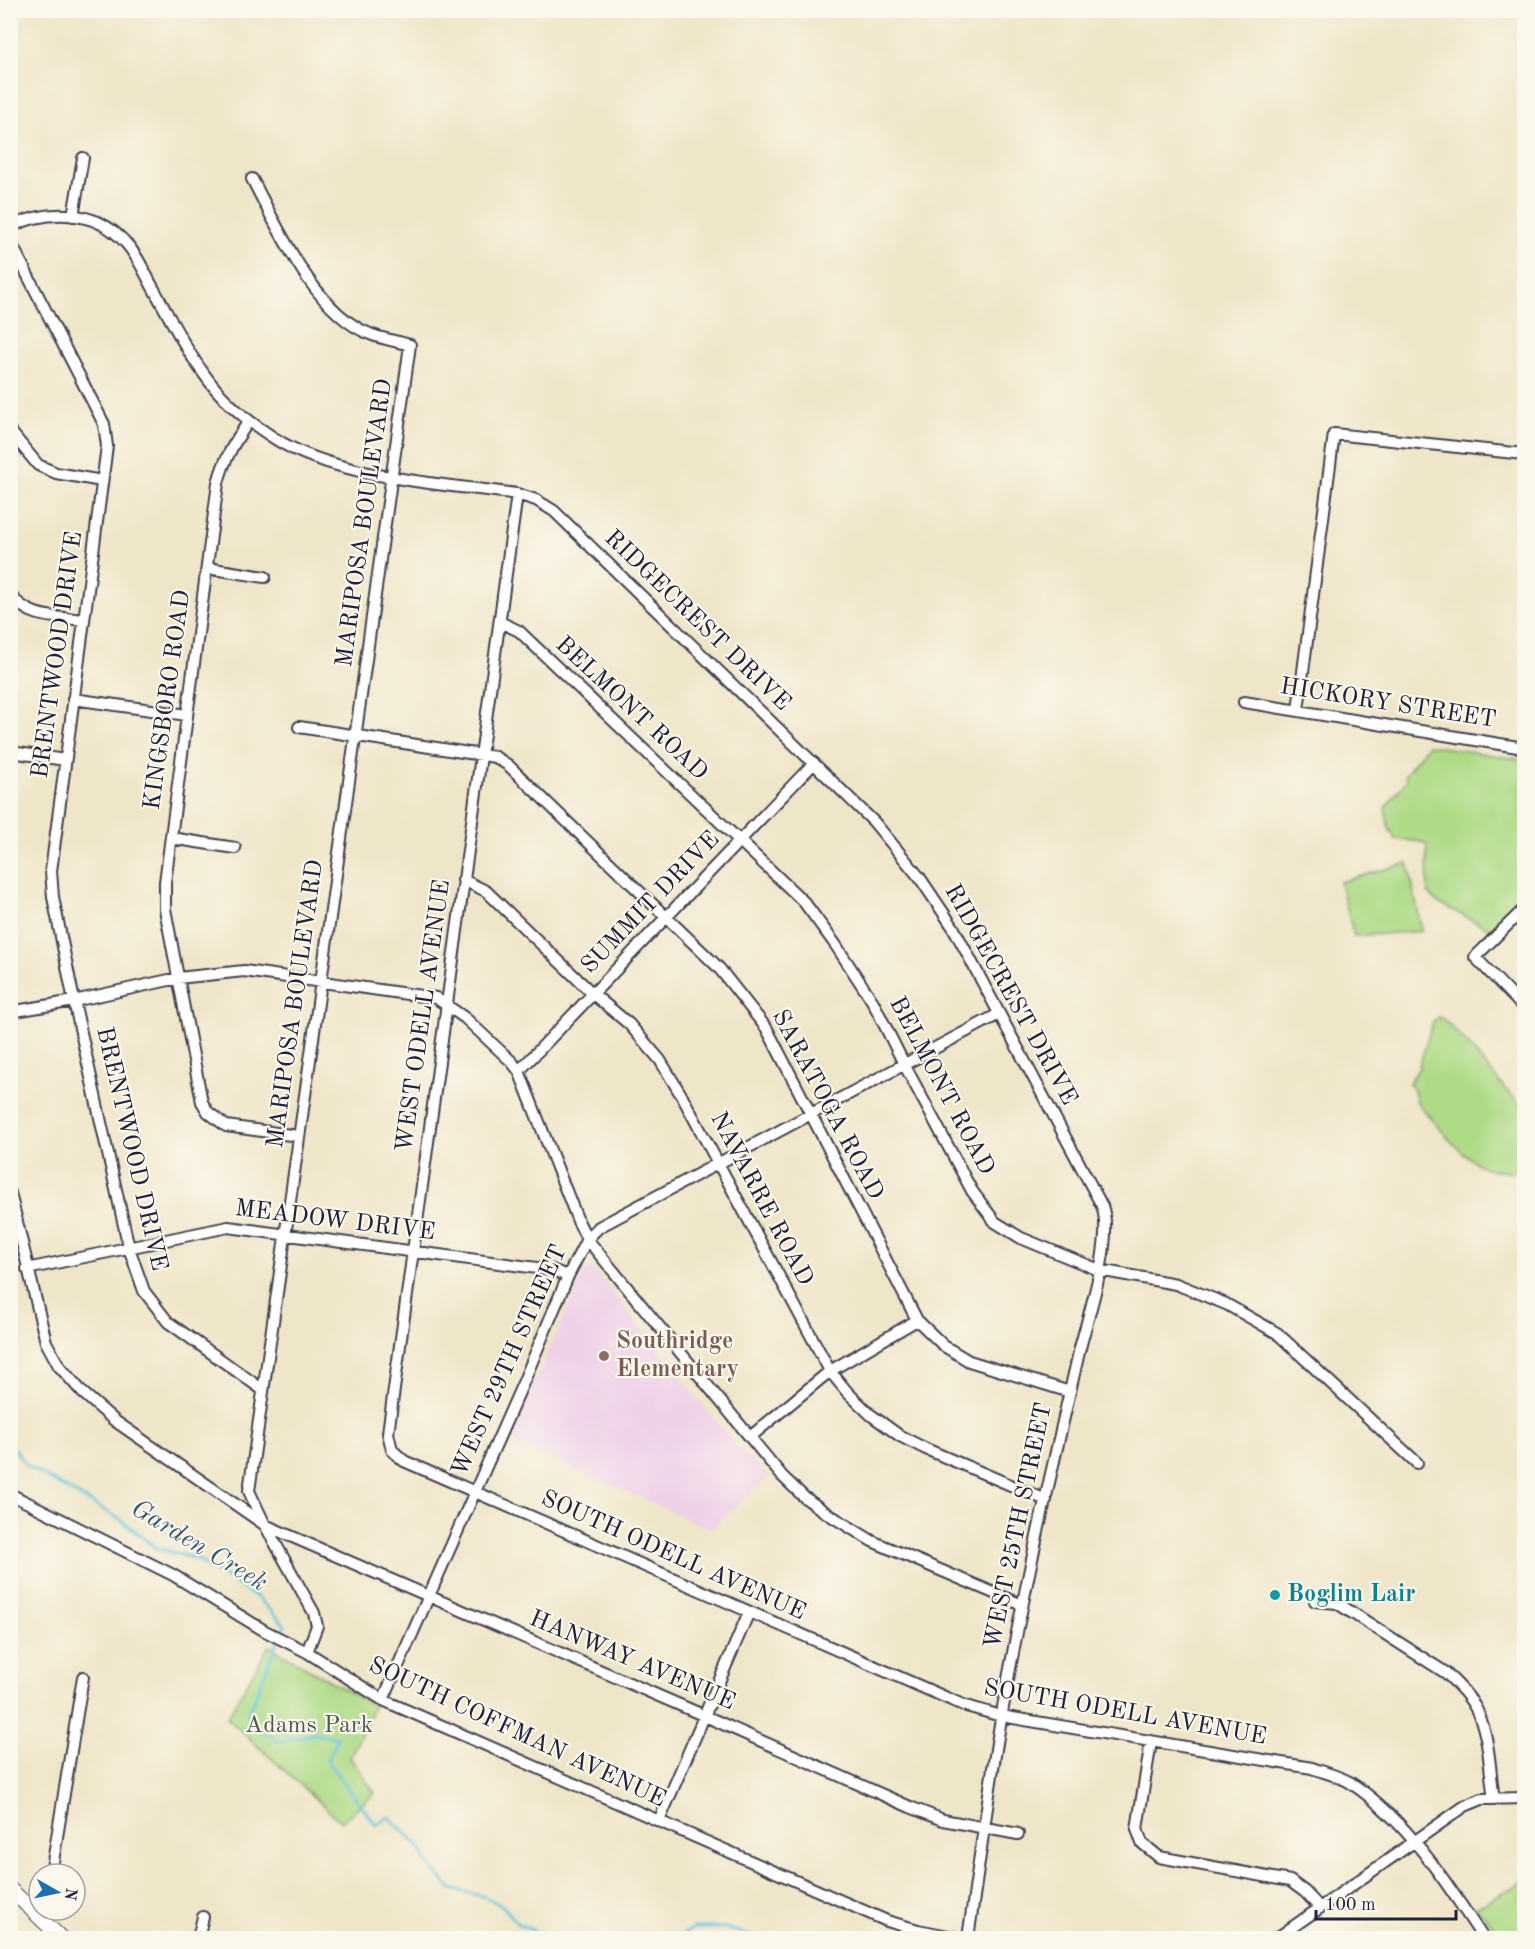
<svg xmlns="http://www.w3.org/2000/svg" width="1535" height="1949" font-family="'Old Standard TT',serif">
	<rect width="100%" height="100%" fill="#fbf7ec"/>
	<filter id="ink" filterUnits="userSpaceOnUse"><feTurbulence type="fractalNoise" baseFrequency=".0167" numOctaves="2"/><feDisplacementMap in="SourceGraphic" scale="12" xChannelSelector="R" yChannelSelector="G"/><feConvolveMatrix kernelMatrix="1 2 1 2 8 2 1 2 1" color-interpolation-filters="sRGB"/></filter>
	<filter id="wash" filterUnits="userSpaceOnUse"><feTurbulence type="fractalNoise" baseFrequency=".008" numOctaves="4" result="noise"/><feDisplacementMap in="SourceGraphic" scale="24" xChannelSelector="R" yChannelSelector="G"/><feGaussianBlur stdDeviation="1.35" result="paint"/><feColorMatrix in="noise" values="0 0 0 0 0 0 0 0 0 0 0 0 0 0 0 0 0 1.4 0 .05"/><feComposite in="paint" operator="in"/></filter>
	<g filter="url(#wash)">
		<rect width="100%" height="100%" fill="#efe5c8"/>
		<!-- built -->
		<path fill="#eed0e8" d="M 590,1268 L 593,1269 L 734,1443 L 769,1476 L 711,1529 L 508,1440 L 585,1271 Z"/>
		<!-- green -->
		<path fill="#aeda86" stroke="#687e60" stroke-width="1.5" d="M 1428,745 L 1524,760 L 1524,896 L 1490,929 L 1438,903 L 1428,893 L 1427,846 L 1422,842 L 1395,839 L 1389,828 L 1385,808 L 1407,780 L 1405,775 Z
			M 1408,863 L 1422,931 L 1354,936 L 1340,882 Z
			M 1440,1017 C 1472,1043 1493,1080 1524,1108 L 1524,1153 L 1514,1171 C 1505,1172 1496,1172 1486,1168 C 1464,1160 1433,1121 1417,1102 L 1414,1091 L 1409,1083 L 1418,1070 L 1433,1021 Z
			M 269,1646 L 374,1706 L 350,1758 L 375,1793 L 341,1822 L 227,1718 Z
			M 1524,1881 L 1524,1938 L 1504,1938 L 1476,1907 Z"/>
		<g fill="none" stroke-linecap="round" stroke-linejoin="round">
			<!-- stream -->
			<path stroke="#5dc2da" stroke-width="3" d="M 10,1443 L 27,1466 L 121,1520 L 156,1548 L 197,1559 L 258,1598 L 285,1625 L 281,1635
				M 278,1641 L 247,1717 L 256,1727 L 280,1742 L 312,1734 L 338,1738 L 327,1761 L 376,1825 L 389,1817 L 419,1846 L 429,1865 L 451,1889 L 483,1896 L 503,1906 L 518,1924 L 551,1938
				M 1503,1932 L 1524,1932
				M 617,1938 C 636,1933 645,1930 664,1938
				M 679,1938 L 692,1928 L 726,1928 L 756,1938"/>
		</g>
	</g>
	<g filter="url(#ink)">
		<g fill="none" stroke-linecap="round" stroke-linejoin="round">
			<defs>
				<path id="minor" d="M 252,179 C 278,228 315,313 370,334 C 382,339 397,341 410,345 C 359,727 302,1109 249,1491 L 265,1525 L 314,1613 L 317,1626 L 307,1652
					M 73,216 L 83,158
					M 10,227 C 48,209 94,209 124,241 C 136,253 143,269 151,284 C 168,314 183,346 204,374 C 222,400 247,421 274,438 C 335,478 445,484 517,494 L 536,500 L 554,511 L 874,822 L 920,878 L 953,927 L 1102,1206 C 1114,1238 1089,1313 1080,1348 C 1052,1469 1023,1591 1002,1713 C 989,1788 979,1864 968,1938
					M 10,241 L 104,424 L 107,446 L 51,871 L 53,897 L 74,1001 L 129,1248 L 144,1291 L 168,1322 L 263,1390
					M 249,421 C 235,441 224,459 218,483 L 165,882 L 165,909 L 202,1102 L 208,1112 L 226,1126 L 298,1136
					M 10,431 L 38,465 L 56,473 L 102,481
					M 517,494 L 388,1433 L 392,1450 L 404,1461 L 963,1705 L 1001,1716 L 1312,1768 C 1325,1773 1340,1776 1351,1783 C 1407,1820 1447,1883 1483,1938
					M 207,568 L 265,577
					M 10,595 C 31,620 55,616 84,620
					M 500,622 L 519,631 L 804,902 L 835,944 L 873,1002 L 904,1064 L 972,1191 L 995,1222 L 1021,1238 L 1099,1270 L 1176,1284 L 1226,1304 L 1277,1333 L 1417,1463
					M 73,699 L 187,715
					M 1244,702 L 1524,748
					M 1298,710 L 1334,434 L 1524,454
					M 299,727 L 495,757 L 508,765 L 719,968 L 767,1029 L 917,1320 L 944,1346 L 969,1361 L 1070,1392
					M 10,750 L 18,753 L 65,760
					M 171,838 L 235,848
					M 463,880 L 486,891 L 593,994 L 629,1024 L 660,1060 L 683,1098 L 830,1371 L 848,1393 L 871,1415 L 900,1436 L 926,1449 L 1046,1500
					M 1524,909 L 1475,957 L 1524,1008
					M 10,1012 L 74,1001 L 178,978 L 244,971 L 436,998 L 465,1018 L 512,1062 L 519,1071 L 578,1221 L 587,1239 L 782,1476 L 804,1497 L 825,1512 L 872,1541 L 1022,1605
					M 519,1071 L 814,763
					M 10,1193 L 46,1342 L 59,1366 L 83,1393 L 115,1421 L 265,1525 L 705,1716 L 910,1807 L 943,1820 L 1018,1834
					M 27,1269 L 228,1227 L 552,1270 L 568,1276
					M 750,1437 L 830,1371 L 917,1320
					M 10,1494 L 173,1575 L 265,1631 L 307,1652 L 383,1700 L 887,1921 L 918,1930 L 959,1938
					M 1315,1601 L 1337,1603 L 1446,1673 C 1455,1682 1465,1691 1472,1702 C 1490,1729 1489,1767 1494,1799
					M 383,1700 L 523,1383 L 568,1276 L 587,1239 L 599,1227 L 999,1014
					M 1151,1742 L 1137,1829 L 1142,1843 L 1159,1857 L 1290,1881 L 1305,1892 L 1320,1908
					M 659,1821 L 749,1612
					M 51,1874 L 83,1677
					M 198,1938 L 203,1917
					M 1277,1938 L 1465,1806 L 1482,1799 L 1524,1798"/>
				<path id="major" d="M 10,1889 L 61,1938"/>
			</defs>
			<!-- minor casing -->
			<use href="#minor" stroke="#413f50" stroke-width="14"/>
			<!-- major casing -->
			<use href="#major" stroke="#413f50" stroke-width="16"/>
			<!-- minor -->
			<use href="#minor" stroke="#fff" stroke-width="10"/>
			<!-- major -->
			<use href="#major" stroke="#fff" stroke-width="14"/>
		</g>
	</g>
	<!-- markers -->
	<circle fill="#8d6e63" stroke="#fbf7ec" stroke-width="2" cx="604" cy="1356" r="6"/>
	<circle fill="#0f9aa8" stroke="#fbf7ec" stroke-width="2" cx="1275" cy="1595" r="6"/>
	<g text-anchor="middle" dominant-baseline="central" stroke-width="4.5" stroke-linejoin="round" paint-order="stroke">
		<!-- street labels -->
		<g font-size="24" fill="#22223b" stroke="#fbf7ec">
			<text transform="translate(365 523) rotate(-82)">MARIPOSA BOULEVARD</text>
			<text transform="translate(697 621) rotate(44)">RIDGECREST DRIVE</text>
			<text transform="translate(58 655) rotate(-82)">BRENTWOOD DRIVE</text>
			<text transform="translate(168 700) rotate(-82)">KINGSBORO ROAD</text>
			<text transform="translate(1388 704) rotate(9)">HICKORY STREET</text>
			<text transform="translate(631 709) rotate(43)">BELMONT ROAD</text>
			<text transform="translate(651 903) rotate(-46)">SUMMIT DRIVE</text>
			<text transform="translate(1010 995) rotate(61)">RIDGECREST DRIVE</text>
			<text transform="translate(296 1004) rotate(-82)">MARIPOSA BOULEVARD</text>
			<text transform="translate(424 1016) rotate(-82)">WEST ODELL AVENUE</text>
			<text transform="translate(941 1086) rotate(62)">BELMONT ROAD</text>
			<text transform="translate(827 1105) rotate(62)">SARATOGA ROAD</text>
			<text transform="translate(131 1149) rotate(77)">BRENTWOOD DRIVE</text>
			<text transform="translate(761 1199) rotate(62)">NAVARRE ROAD</text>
			<text transform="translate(335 1221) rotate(7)">MEADOW DRIVE</text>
			<text transform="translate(510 1361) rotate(-66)">WEST 29TH STREET</text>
			<text transform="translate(1019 1526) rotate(-78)">WEST 25TH STREET</text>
			<text transform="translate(673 1556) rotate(24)">SOUTH ODELL AVENUE</text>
			<text transform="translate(632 1661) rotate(23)">HANWAY AVENUE</text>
			<text transform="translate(1125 1713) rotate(10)">SOUTH ODELL AVENUE</text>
			<text transform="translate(517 1733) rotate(25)">SOUTH COFFMAN AVENUE</text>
		</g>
		<!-- education labels -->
		<g font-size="24" font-weight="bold" fill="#785e54" stroke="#fbf7ec" text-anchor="start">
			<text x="616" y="1342">Southridge<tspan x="616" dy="28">Elementary</tspan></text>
		</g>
		<!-- culture labels -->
		<g font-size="24" font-weight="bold" fill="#0d838f" stroke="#fbf7ec" text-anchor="start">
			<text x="1287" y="1595">Boglim Lair</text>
		</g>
		<!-- park labels -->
		<g font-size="24" fill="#4c5952" stroke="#fbf7ec">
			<text x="309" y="1726">Adams Park</text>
		</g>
		<!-- water labels -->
		<g font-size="26" font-style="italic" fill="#375a73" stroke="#fbf7ec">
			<text transform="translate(199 1546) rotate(31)">Garden Creek</text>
		</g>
	</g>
	<!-- margin -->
	<rect width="1535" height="1949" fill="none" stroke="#fbf7ec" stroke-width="36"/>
	<!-- north arrow -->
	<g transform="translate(57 1892) rotate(99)"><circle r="28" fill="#fbf7ec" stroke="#a4a2a5" stroke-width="1.5"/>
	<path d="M0-4.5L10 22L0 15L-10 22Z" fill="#1f6fb2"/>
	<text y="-9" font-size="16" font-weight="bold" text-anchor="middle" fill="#22223b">N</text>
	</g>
	<!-- scale -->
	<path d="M1316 1910v9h140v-9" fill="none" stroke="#22223b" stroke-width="3"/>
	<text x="1325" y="1910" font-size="18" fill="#22223b" stroke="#fbf7ec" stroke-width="4.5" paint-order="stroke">100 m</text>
</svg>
